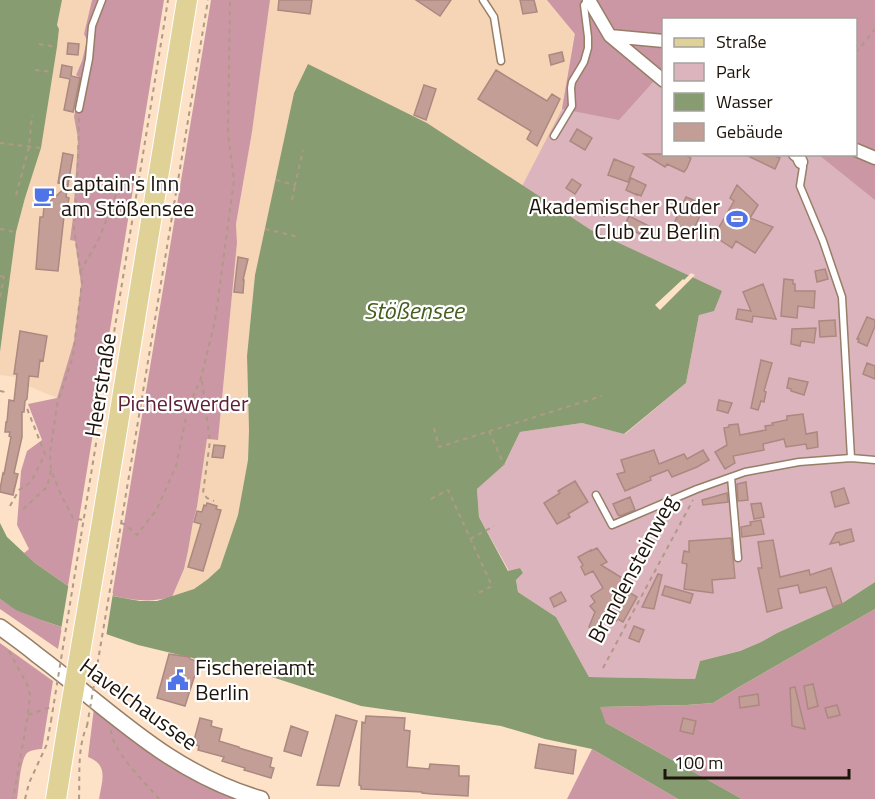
<svg xmlns="http://www.w3.org/2000/svg" width="875" height="799" font-family="'Titillium Web',sans-serif">
	<rect width="100%" height="100%" fill="#fde2c8"/>
	<!-- built -->
	<path fill="#f6d5b6" d="M 62,0 L 92,0 L 84,34 L 87,39 L 82,61 L 76,74 L 80,77 L 74,117 L 78,139 L 73,217 L 70,239 L 75,240 L 81,284 L 74,341 L 57,398 L 28,386 L 23,378 L 0,375 L 0,352 L 16,232 L 25,198 L 41,148 L 57,47 L 59,29 L 57,25 Z
		M 270,0 L 547,0 L 576,33 L 562,109 L 522,186 L 427,123 L 308,65 L 294,93 L 255,275 L 247,356 L 249,430 L 248,460 L 238,515 L 220,568 L 208,579 L 194,589 L 172,597 L 184,569 L 188,551 L 193,522 L 197,507 L 207,439 L 218,440 L 237,243 L 236,224 L 252,132 Z"/>
	<!-- green -->
	<path fill="#dcb4bd" fill-rule="evenodd" d="M 547,0 L 875,0 L 875,582 L 841,604 L 777,633 L 761,642 L 740,651 L 700,661 L 695,679 L 589,677 L 556,617 L 518,592 L 516,580 L 523,573 L 520,568 L 509,571 L 479,517 L 477,489 L 504,465 L 520,432 L 582,423 L 625,434 L 686,383 L 699,315 L 591,230 L 522,186 L 562,109 L 575,34 ZM 664,20 L 856,20 L 856,154 L 664,154 Z"/>
	<!-- forest -->
	<path fill="#cb97a5" d="M 92,0 L 164,0 L 68,586 L 35,563 L 24,553 L 29,549 L 17,525 L 21,471 L 27,451 L 42,440 L 28,404 L 57,398 L 74,341 L 81,284 L 75,241 L 70,240 L 73,217 L 78,139 L 74,117 L 80,78 L 76,75 L 82,61 L 87,40 L 84,34 Z
		M 211,0 L 270,0 L 252,132 L 236,224 L 237,243 L 218,440 L 207,439 L 197,507 L 193,522 L 188,551 L 184,569 L 172,597 C 148,603 136,600 112,596 Z
		M 547,0 L 875,0 L 875,200 L 819,155 L 856,154 L 856,20 L 664,20 L 663,84 L 654,81 L 619,120 L 562,109 L 575,34 Z
		M 0,599 C 20,612 39,620 62,627 L 58,649 L 0,609 Z
		M 875,609 L 875,799 L 742,799 L 606,723 L 599,707 L 687,705 L 713,703 L 739,687 Z
		M 0,643 L 53,681 L 42,749 C 38,749 31,750 27,753 C 20,761 19,788 17,799 L 0,799 Z
		M 94,708 L 175,767 L 207,786 L 243,799 L 99,799 C 102,781 109,765 88,757 Z
		M 592,749 L 678,799 L 567,799 Z"/>
	<!-- water -->
	<path fill="#889c71" d="M 0,0 L 62,0 L 57,25 L 59,29 L 57,47 L 41,148 L 25,198 L 16,232 L 0,352 Z
		M 308,64 L 427,123 L 591,230 L 722,291 L 714,311 L 699,315 L 686,383 L 624,434 L 582,423 L 520,432 L 504,465 L 477,489 L 479,517 L 508,571 L 520,568 L 523,573 L 516,580 L 518,592 L 556,617 L 589,677 L 695,679 L 700,661 L 740,651 L 761,642 L 777,633 L 841,604 L 875,582 L 875,609 L 739,687 L 713,703 L 687,705 L 600,707 L 606,723 L 742,799 L 678,799 L 592,749 L 545,739 L 501,726 L 361,706 L 272,677 L 138,645 L 106,634 L 62,627 L 41,620 L 16,610 L 0,599 L 0,523 L 7,537 L 35,563 L 68,586 L 112,596 L 140,601 L 157,601 L 194,589 L 208,579 L 220,568 L 238,515 L 248,460 L 249,430 L 247,356 L 255,275 L 294,93 Z"/>
	<!-- pier -->
	<path fill="#fde2c8" d="M 691,273 L 695,275 L 660,310 L 655,305 L 683,279 L 684,280 Z
		M 69,582 L 113,593 L 106,637 L 61,630 Z"/>
	<!-- building -->
	<path fill="#c39e96" stroke="#ab8880" stroke-width="1.5" d="M 279,0 L 312,0 L 310,14 L 278,10 Z
		M 416,0 L 451,0 L 440,16 Z
		M 520,0 L 534,0 L 537,12 L 523,14 Z
		M 68,43 L 79,44 L 78,55 L 67,54 Z
		M 562,52 L 564,61 L 551,65 L 549,55 Z
		M 62,65 L 72,67 L 71,76 L 80,78 L 73,112 L 64,110 L 70,79 L 60,77 Z
		M 496,70 L 547,101 L 552,94 L 560,99 L 537,146 L 527,139 L 531,131 L 478,99 Z
		M 424,85 L 436,89 L 426,120 L 414,115 Z
		M 577,129 L 592,138 L 585,150 L 570,141 Z
		M 63,153 L 73,155 L 66,197 L 69,198 L 66,216 L 64,216 L 58,271 L 36,269 L 40,217 L 43,217 L 44,207 L 68,185 L 58,183 Z
		M 644,154 L 683,154 L 691,158 L 687,168 L 684,172 L 667,164 L 665,167 Z
		M 744,154 L 771,154 L 780,158 L 775,169 Z
		M 614,159 L 634,167 L 628,182 L 608,175 Z
		M 631,178 L 646,185 L 641,196 L 637,194 L 637,195 L 626,190 Z
		M 572,179 L 581,185 L 575,194 L 566,188 Z
		M 737,185 L 758,205 L 750,218 L 773,227 L 755,253 L 736,241 L 732,248 L 714,236 L 734,201 L 730,198 Z
		M 686,197 L 705,205 L 690,237 L 672,228 Z
		M 601,200 L 610,204 L 604,216 L 596,213 Z
		M 629,216 L 655,229 L 650,239 L 634,231 L 633,234 L 623,229 Z
		M 238,257 L 248,259 L 243,280 L 244,280 L 243,293 L 234,292 Z
		M 825,269 L 828,279 L 817,282 L 815,271 Z
		M 784,279 L 793,280 L 793,284 L 795,284 L 795,291 L 815,291 L 814,308 L 798,306 L 797,318 L 781,316 Z
		M 763,284 L 776,319 L 753,316 L 752,322 L 736,319 L 738,309 L 751,311 L 743,292 Z
		M 867,317 L 875,320 L 875,326 L 867,346 L 858,342 L 859,339 L 857,339 Z
		M 835,320 L 836,336 L 820,337 L 819,321 Z
		M 816,328 L 814,343 L 801,341 L 800,346 L 791,344 L 792,329 Z
		M 20,331 L 47,336 L 43,361 L 40,360 L 38,377 L 29,376 L 27,399 L 25,401 L 24,412 L 22,412 L 22,437 L 14,473 L 18,474 L 13,495 L 0,492 L 0,489 L 3,473 L 4,474 L 11,437 L 9,436 L 10,432 L 5,432 L 6,422 L 7,422 L 9,400 L 14,401 L 17,374 L 14,374 Z
		M 761,360 L 772,363 L 764,391 L 766,392 L 764,402 L 761,401 L 758,410 L 751,408 Z
		M 867,363 L 875,366 L 875,379 L 863,374 Z
		M 789,378 L 808,382 L 804,395 L 791,391 L 791,389 L 787,388 Z
		M 719,400 L 732,403 L 728,413 L 717,410 Z
		M 803,414 L 806,434 L 817,432 L 818,447 L 807,449 L 806,444 L 786,447 L 784,439 L 763,444 L 764,450 L 733,456 L 735,463 L 725,469 L 715,452 L 727,445 L 724,428 L 729,427 L 729,425 L 738,424 L 740,435 L 766,430 L 765,426 L 773,425 L 772,423 L 787,420 L 787,416 Z
		M 214,445 L 225,446 L 223,458 L 212,457 Z
		M 654,450 L 659,464 L 684,454 L 687,459 L 703,450 L 709,460 L 697,467 L 672,477 L 668,470 L 650,477 L 651,480 L 625,491 L 617,474 L 625,472 L 621,460 Z
		M 575,481 L 588,502 L 568,514 L 570,517 L 557,524 L 544,503 L 560,493 L 558,491 Z
		M 746,482 L 748,500 L 738,501 L 737,484 Z
		M 844,488 L 849,503 L 835,507 L 831,492 Z
		M 727,493 L 728,502 L 703,505 L 702,500 Z
		M 630,497 L 635,510 L 620,516 L 618,515 L 613,504 Z
		M 207,503 L 217,506 L 216,509 L 221,510 L 203,571 L 188,567 L 201,524 L 194,522 L 197,511 L 202,512 L 204,505 L 206,506 Z
		M 761,503 L 764,517 L 754,519 L 751,504 Z
		M 761,520 L 764,534 L 742,537 L 741,527 L 751,525 L 750,522 Z
		M 851,529 L 854,541 L 840,545 L 839,542 L 830,544 L 836,533 Z
		M 731,538 L 735,578 L 712,580 L 713,593 L 684,589 L 687,564 L 682,563 L 684,551 L 689,552 L 689,541 Z
		M 773,540 L 780,577 L 809,570 L 810,575 L 831,568 L 842,604 L 833,607 L 826,587 L 800,593 L 798,585 L 778,589 L 782,608 L 767,612 L 758,568 L 762,568 L 758,542 Z
		M 597,548 L 607,562 L 601,565 L 627,581 L 622,588 L 637,597 L 623,622 L 618,619 L 616,621 L 605,615 L 598,632 L 589,627 L 595,612 L 590,606 L 595,602 L 591,596 L 603,588 L 593,571 L 585,575 L 581,567 L 583,565 L 578,557 L 591,550 L 591,551 Z
		M 658,574 L 662,575 L 654,609 L 642,607 Z
		M 665,586 L 693,594 L 690,603 L 662,595 Z
		M 561,592 L 566,601 L 554,607 L 550,598 Z
		M 634,626 L 644,630 L 639,642 L 629,638 Z
		M 169,654 L 189,657 L 190,659 L 199,662 L 185,706 L 157,698 Z
		M 813,684 L 818,706 L 808,709 L 804,686 Z
		M 795,687 L 805,729 L 792,726 L 790,688 Z
		M 758,694 L 759,705 L 740,708 L 739,697 Z
		M 837,705 L 840,715 L 828,718 L 825,708 Z
		M 336,715 L 357,721 L 339,786 L 317,785 Z
		M 366,716 L 405,718 L 404,730 L 410,731 L 407,767 L 429,769 L 430,764 L 459,766 L 459,776 L 469,776 L 468,796 L 432,794 L 422,793 L 422,792 L 361,789 L 361,786 L 359,785 L 362,722 L 365,723 Z
		M 200,718 L 212,721 L 211,726 L 222,729 L 219,741 L 239,747 L 239,748 L 272,758 L 270,767 L 274,768 L 271,778 L 244,770 L 245,768 L 222,761 L 224,757 L 198,750 L 199,746 L 193,744 Z
		M 683,718 L 696,721 L 693,734 L 680,731 Z
		M 291,726 L 308,732 L 301,756 L 284,751 Z
		M 539,744 L 576,750 L 573,774 L 535,768 Z"/>
	<g fill="none" stroke-linecap="round" stroke-linejoin="round">
		<defs>
			<path id="service" d="M 483,0 L 494,17 L 501,61
				M 79,109 L 89,59 L 92,26 L 102,0
				M 554,136 L 572,106 L 571,88 L 572,82 L 584,62 L 588,48 L 588,37 L 584,5 L 588,0
				M 851,458 L 875,460
				M 731,477 L 738,558
				M 596,495 L 612,525 L 697,489 L 745,472 L 799,462 L 851,458 L 842,297 L 823,241 L 800,186 L 803,167 L 801,162"/>
			<path id="minor" d="M 589,0 L 610,36 L 664,81
				M 610,36 L 664,41
				M 856,150 L 875,158
				M 795,154 L 798,156 L 801,162"/>
			<path id="tertiary" d="M 0,627 C 12,636 25,645 37,655 C 112,711 168,772 261,799"/>
			<path id="primary" d="M 99,540 L 187,0
				M 56,799 L 68,724"/>
		</defs>
		<!-- service casing -->
		<use href="#service" stroke="#977e67" stroke-width="9"/>
		<!-- minor casing -->
		<use href="#minor" stroke="#977e67" stroke-width="15"/>
		<!-- tertiary casing -->
		<use href="#tertiary" stroke="#977e67" stroke-width="18"/>
		<!-- primary casing -->
		<use href="#primary" stroke="#fff" stroke-width="22"/>
		<!-- path -->
		<path stroke="#af9a86" stroke-width="2" stroke-dasharray="4.5 4.5" stroke-linecap="butt" d="M 39,44 L 57,47
			M 856,53 L 875,29
			M 35,70 L 53,72
			M 79,118 L 78,161 L 74,229 L 82,282 L 73,356 L 57,405 L 50,453 L 51,470 L 61,495 L 73,518 L 83,520
			M 0,143 L 41,148
			M 276,180 L 295,185 L 303,150
			M 16,195 L 29,147 L 32,115
			M 292,200 L 295,185
			M 0,229 L 16,232
			M 265,229 L 299,237
			M 80,272 L 99,239 L 118,189 L 138,178
			M 0,276 L 10,278
			M 0,297 L 4,277
			M 202,381 L 210,441 L 203,493 L 207,498 L 214,501
			M 0,391 L 5,392
			M 434,428 L 439,447 L 602,396
			M 489,431 L 504,465
			M 431,499 L 448,490 L 492,586 L 474,595
			M 10,506 L 19,490 L 31,482 L 45,454 L 26,406
			M 23,509 L 47,487 L 51,470
			M 121,523 L 126,525 L 137,535 L 157,509 L 176,466 L 188,408 L 201,378 L 215,321 L 234,180 L 228,134 L 230,0
			M 81,536 L 168,0
			M 470,539 L 494,526
			M 118,542 L 208,0
			M 9,651 L 27,684 L 30,695 L 28,715 L 13,799
			M 603,668 L 693,500
			M 28,715 L 51,707 L 54,707
			M 111,730 C 112,752 145,782 159,799
			M 25,799 L 29,783 L 47,744 L 51,721
			M 79,799 C 80,776 77,748 87,726"/>
		<!-- service -->
		<use href="#service" stroke="#fff" stroke-width="6"/>
		<!-- minor -->
		<use href="#minor" stroke="#fff" stroke-width="12"/>
		<!-- tertiary -->
		<use href="#tertiary" stroke="#fff" stroke-width="15"/>
		<!-- primary -->
		<use href="#primary" stroke="#e0d297" stroke-width="20"/>
		<defs>
			<path id="primary-bridge" d="M 68,724 L 99,540"/>
		</defs>
		<!-- primary-bridge casing -->
		<use href="#primary-bridge" stroke="#fff" stroke-width="22" stroke-linecap="butt"/>
		<!-- path-bridge -->
		<path stroke="#af9a86" stroke-width="2" stroke-dasharray="4.5 4.5" stroke-linecap="butt" d="M 51,721 L 81,536
			M 87,726 L 118,542"/>
		<!-- primary-bridge -->
		<use href="#primary-bridge" stroke="#e0d297" stroke-width="20"/>
	</g>
	<!-- icons -->
	<defs>
		<symbol id="cafe-bare" viewBox="-9 -9 18 18"><path d="M-5.5-4.5H6V0H3Q3 3.5 0 3.5H-2.5Q-5.5 3.5-5.5 0ZM3-3.2v2h1.7v-2ZM-6 4.5H4V6H-6Z" fill="#4f74e8" stroke="#fff" stroke-width="2.5" paint-order="stroke"/></symbol>
		<symbol id="stadium-bare" viewBox="-9 -9 18 18"><path d="M0-5a6.5 5 0 1 0 0 10a6.5 5 0 1 0 0-10ZM-3.5-1.8h7v3.6h-7Z" fill="#4f74e8" stroke="#fff" stroke-width="2.5" paint-order="stroke"/></symbol>
		<symbol id="civic-bare" viewBox="-9 -9 18 18"><path d="M-.6-6.5H3V-4.5H.6V-3L4-1V1h2V6H-6V1h2V-1L-.6-3ZM-1.2 2.5V6h2.4V2.5Z" fill="#4f74e8" stroke="#fff" stroke-width="2.5" paint-order="stroke"/></symbol>
	</defs>
	<g fill-rule="evenodd">
		<use href="#cafe-bare" x="29" y="181" width="30" height="30"/>
		<use href="#stadium-bare" x="722" y="204" width="30" height="30"/>
		<use href="#civic-bare" x="163" y="665" width="30" height="30"/>
	</g>
	<g text-anchor="middle" dominant-baseline="central" stroke-width="4.5" stroke-linejoin="round" paint-order="stroke">
		<!-- poi labels -->
		<g font-size="22" fill="#1d140b" stroke="#fff" text-anchor="start">
			<text x="61" y="183">Captain's Inn<tspan x="61" dy="25">am Stößensee</tspan></text>
			<text x="720" y="206" text-anchor="end">Akademischer Ruder<tspan x="720" dy="25">Club zu Berlin</tspan></text>
			<text x="195" y="667">Fischereiamt<tspan x="195" dy="25">Berlin</tspan></text>
		</g>
		<!-- street labels -->
		<g font-size="22" fill="#1d140b" stroke="#fff">
			<text transform="translate(100 385) rotate(-81)">Heerstraße</text>
			<text transform="translate(632 569) rotate(-62)">Brandensteinweg</text>
			<text transform="translate(139 704) rotate(36)">Havelchaussee</text>
		</g>
		<!-- park labels -->
		<g font-size="22" fill="#5f2036" stroke="#fff">
			<text x="183" y="403">Pichelswerder</text>
		</g>
		<!-- water labels -->
		<g font-size="24" font-style="italic" fill="#455d1d" stroke="#fff">
			<text x="414" y="310">Stößensee</text>
		</g>
	</g>
	<!-- legend -->
	<rect x="662" y="18" width="195" height="138" fill="#ffffff" stroke="#a5a19d" stroke-width="1.5"/>
	<rect x="674" y="38" width="30" height="9" fill="#e0d297" stroke="#a5a19d" stroke-width="1.5"/>
	<text x="716" y="48" font-size="18" fill="#1d140b">Straße</text>
	<rect x="674" y="63" width="30" height="18" fill="#dcb4bd" stroke="#a5a19d" stroke-width="1.5"/>
	<text x="716" y="78" font-size="18" fill="#1d140b">Park</text>
	<rect x="674" y="93" width="30" height="18" fill="#889c71" stroke="#a5a19d" stroke-width="1.5"/>
	<text x="716" y="108" font-size="18" fill="#1d140b">Wasser</text>
	<rect x="674" y="123" width="30" height="18" fill="#c39e96" stroke="#a5a19d" stroke-width="1.5"/>
	<text x="716" y="138" font-size="18" fill="#1d140b">Gebäude</text>
	<!-- scale -->
	<path d="M665 769v9h184v-9" fill="none" stroke="#1d140b" stroke-width="3"/>
	<text x="674" y="769" font-size="18" fill="#1d140b" stroke="#ffffff" stroke-width="4.5" paint-order="stroke">100 m</text>
</svg>
